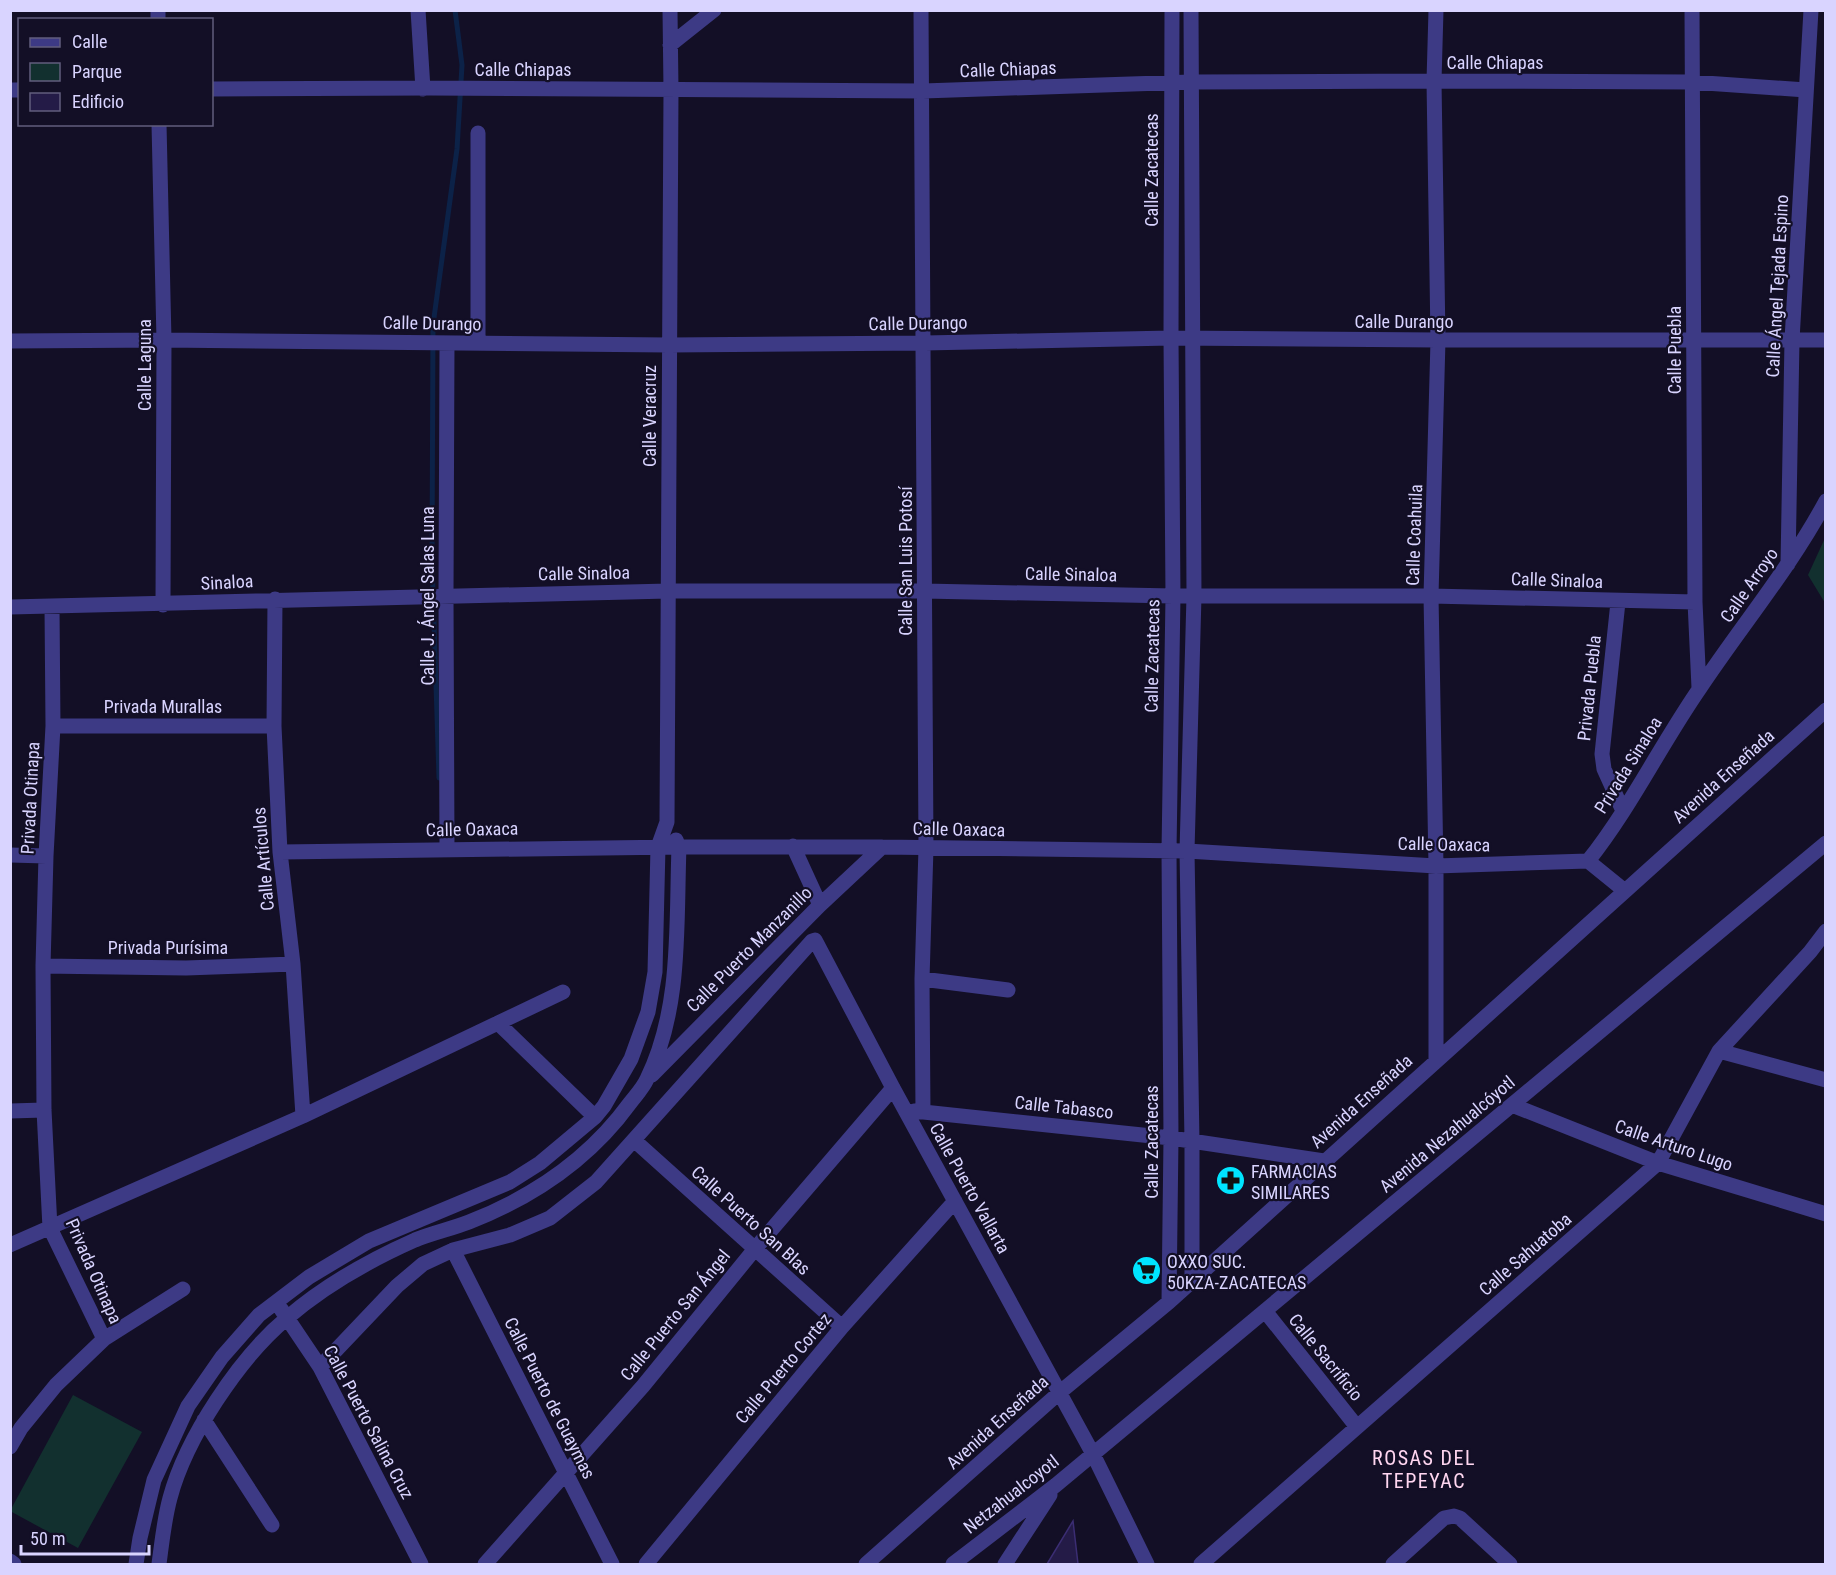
<svg xmlns="http://www.w3.org/2000/svg" width="1836" height="1575" font-family="'Roboto Condensed',sans-serif">
	<rect width="100%" height="100%" fill="#130f26"/>
	<!-- green -->
	<path fill="#12302f" d="M 1825,538 L 1826,603 L 1825,603 L 1808,575 Z
		M 73,1395 L 142,1432 L 78,1548 L 10,1511 Z"/>
	<g fill="none" stroke-linecap="round" stroke-linejoin="round">
		<!-- stream -->
		<path stroke="#0c2248" stroke-width="5" d="M 439,778 L 432,560 L 433,325 L 457,149 L 462,65 L 455,10"/>
	</g>
	<!-- building -->
	<path fill="#241b47" stroke="#3b2d73" stroke-width="1.5" d="M 1073,1521 L 1078,1564 L 1047,1564 Z"/>
	<g fill="none" stroke-linecap="round" stroke-linejoin="round">
		<!-- minor -->
		<path stroke="#3d3a85" stroke-width="15" d="M 158,10 L 158,20
			M 418,10 L 423,89
			M 921,10 L 926,848 L 922,979 L 923,1112
			M 1191,10 L 1194,596 L 1187,851 L 1192,1141 L 1192,1281
			M 1692,10 L 1695,602 L 1699,688
			M 670,45 L 714,10
			M 212,89 L 430,88 L 923,91 L 1191,82 L 1434,81 L 1691,82 L 1806,90
			M 10,90 L 20,90
			M 159,124 L 164,340 L 163,605
			M 10,341 L 164,340 L 669,345 L 925,343 L 1171,338 L 1438,340 L 1826,340
			M 478,343 L 478,133
			M 1788,564 L 1792,340 L 1811,10
			M 275,599 L 274,726 L 280,852 L 293,964 L 303,1116
			M 1618,602 L 1602,754 L 1604,769 L 1623,811
			M 10,607 L 668,591 L 924,591 L 1173,596 L 1431,596 L 1695,602
			M 52,607 L 53,726 L 46,856 L 43,966 L 44,1110 L 50,1228 L 104,1339
			M 53,726 L 274,726
			M 793,846 L 820,905
			M 447,849 L 446,596 L 447,343
			M 280,852 L 679,847 L 882,847 L 1187,851 L 1436,866 L 1588,861 L 1625,891
			M 10,855 L 46,856
			M 1588,861 C 1631,807 1661,744 1700,688 C 1742,625 1790,568 1826,501
			M 43,966 L 186,968 L 293,964
			M 922,979 L 1008,990
			M 498,1023 L 595,1117
			M 1719,1051 L 1826,1080
			M 1436,1061 L 1436,866 L 1431,596 L 1438,340 L 1434,81 L 1436,10
			M 652,1075 L 820,905 L 882,847
			M 1512,1105 L 1658,1163 L 1826,1214
			M 10,1111 L 44,1110
			M 914,1111 L 1171,1138 L 1324,1161
			M 635,1141 L 842,1327
			M 10,1245 L 303,1116 L 563,992
			M 453,1250 L 612,1564
			M 1169,1302 L 1171,1138 L 1169,851 L 1173,596 L 1171,338 L 1172,10
			M 281,1309 L 320,1367 L 421,1564
			M 1265,1311 L 1357,1427
			M 320,1367 L 397,1286 L 423,1264 L 453,1250 L 510,1235 L 550,1218 L 596,1182 L 812,941 L 815,940 L 893,1088 L 1093,1454 L 1147,1564
			M 204,1420 L 272,1525
			M 10,1447 L 21,1428 L 56,1385 L 104,1339 L 183,1289
			M 10,1561 L 14,1564
			M 136,1564 L 140,1538 L 154,1480 L 188,1406 L 222,1357 L 259,1315 L 309,1277 L 369,1241 L 510,1182 L 540,1163 L 595,1117 L 604,1106 L 631,1059 L 648,1012 L 655,972 L 658,847 L 667,822 L 671,90 L 670,10
			M 159,1564 C 162,1542 164,1520 170,1498 C 186,1438 239,1358 287,1318 C 324,1286 370,1260 415,1240 C 432,1233 451,1229 469,1222 C 533,1197 590,1158 630,1103 C 636,1095 643,1088 647,1079 C 682,1008 676,924 679,847 L 676,840
			M 485,1564 L 643,1386 L 754,1250 L 893,1088
			M 646,1564 L 842,1327 L 955,1201
			M 866,1564 L 1059,1393 L 1169,1302 L 1826,710
			M 953,1564 L 1056,1485 L 1826,843
			M 1005,1564 L 1050,1495
			M 1201,1564 L 1658,1163 L 1719,1051 L 1810,952 L 1826,931
			M 1393,1564 L 1444,1518 L 1454,1516 L 1460,1518 L 1510,1564"/>
	</g>
	<!-- icons -->
	<defs>
		<symbol id="pharmacy-disc" viewBox="-11 -11 22 22"><circle r="9.5" fill="#00e5ff" stroke="#130f26"/><path d="M-2-6h4v4h4v4h-4v4h-4v-4h-4v-4h4Z" fill="#111"/></symbol>
		<symbol id="supermarket-disc" viewBox="-11 -11 22 22"><circle r="9.5" fill="#00e5ff" stroke="#130f26"/><path d="M-6-5.5h2.5l.6 2H6L4.5 2H-2.5L-4.4-4H-6ZM-1.5 3.2a1.3 1.3 0 1 0 .1 0ZM3 3.2a1.3 1.3 0 1 0 .1 0Z" fill="#111"/></symbol>
	</defs>
	<g fill-rule="evenodd">
		<use href="#pharmacy-disc" x="1214" y="1164" width="33" height="33"/>
		<use href="#supermarket-disc" x="1130" y="1254" width="33" height="33"/>
	</g>
	<g text-anchor="middle" dominant-baseline="central" stroke-width="4.5" stroke-linejoin="round" paint-order="stroke">
		<!-- street labels -->
		<g font-size="18" fill="#d9d4ff" stroke="#130f26">
			<text x="1495" y="62">Calle Chiapas</text>
			<text x="523" y="69">Calle Chiapas</text>
			<text transform="translate(1008 69) rotate(-2)">Calle Chiapas</text>
			<text transform="translate(1151 170) rotate(-90)">Calle Zacatecas</text>
			<text transform="translate(1777 286) rotate(-87)">Calle Ángel Tejada Espino</text>
			<text x="1404" y="321">Calle Durango</text>
			<text transform="translate(432 323) rotate(1)">Calle Durango</text>
			<text transform="translate(918 323) rotate(-1)">Calle Durango</text>
			<text transform="translate(1674 350) rotate(-90)">Calle Puebla</text>
			<text transform="translate(144 365) rotate(-90)">Calle Laguna</text>
			<text transform="translate(649 416) rotate(-90)">Calle Veracruz</text>
			<text transform="translate(1414 535) rotate(-88)">Calle Coahuila</text>
			<text transform="translate(905 561) rotate(-90)">Calle San Luis Potosí</text>
			<text transform="translate(584 573) rotate(-1)">Calle Sinaloa</text>
			<text transform="translate(1071 574) rotate(1)">Calle Sinaloa</text>
			<text transform="translate(1557 580) rotate(2)">Calle Sinaloa</text>
			<text transform="translate(227 582) rotate(-3)">Sinaloa</text>
			<text transform="translate(1749 585) rotate(-55)">Calle Arroyo</text>
			<text transform="translate(427 596) rotate(-90)">Calle J. Ángel Salas Luna</text>
			<text transform="translate(1152 656) rotate(-89)">Calle Zacatecas</text>
			<text transform="translate(1589 688) rotate(-84)">Privada Puebla</text>
			<text x="163" y="706">Privada Murallas</text>
			<text transform="translate(1628 765) rotate(-58)">Privada Sinaloa</text>
			<text transform="translate(1723 776) rotate(-42)">Avenida Enseñada</text>
			<text transform="translate(30 798) rotate(-87)">Privada Otinapa</text>
			<text transform="translate(472 829) rotate(-1)">Calle Oaxaca</text>
			<text transform="translate(959 829) rotate(1)">Calle Oaxaca</text>
			<text transform="translate(1444 844) rotate(1)">Calle Oaxaca</text>
			<text transform="translate(263 859) rotate(-95)">Calle Artículos</text>
			<text x="168" y="947">Privada Purísima</text>
			<text transform="translate(749 949) rotate(-45)">Calle Puerto Manzanillo</text>
			<text transform="translate(1361 1101) rotate(-42)">Avenida Enseñada</text>
			<text transform="translate(1064 1107) rotate(6)">Calle Tabasco</text>
			<text transform="translate(1447 1134) rotate(-40)">Avenida Nezahualcóyotl</text>
			<text transform="translate(1151 1142) rotate(-90)">Calle Zacatecas</text>
			<text transform="translate(1674 1145) rotate(19)">Calle Arturo Lugo</text>
			<text transform="translate(970 1188) rotate(61)">Calle Puerto Vallarta</text>
			<text transform="translate(751 1220) rotate(42)">Calle Puerto San Blas</text>
			<text transform="translate(1525 1254) rotate(-41)">Calle Sahuatoba</text>
			<text transform="translate(94 1271) rotate(66)">Privada Otinapa</text>
			<text transform="translate(675 1315) rotate(-51)">Calle Puerto San Ángel</text>
			<text transform="translate(1326 1357) rotate(51)">Calle Sacrificio</text>
			<text transform="translate(783 1368) rotate(-50)">Calle Puerto Cortez</text>
			<text transform="translate(550 1398) rotate(63)">Calle Puerto de Guaymas</text>
			<text transform="translate(369 1422) rotate(62)">Calle Puerto Salina Cruz</text>
			<text transform="translate(997 1422) rotate(-42)">Avenida Enseñada</text>
			<text transform="translate(1011 1494) rotate(-38)">Netzahualcoyotl</text>
		</g>
		<!-- poi labels -->
		<g font-size="18" fill="#d9d4ff" stroke="#130f26" text-anchor="start">
			<text x="1251" y="1171">FARMACIAS<tspan x="1251" dy="21">SIMILARES</tspan></text>
			<text x="1167" y="1261">OXXO SUC.<tspan x="1167" dy="21">50KZA-ZACATECAS</tspan></text>
		</g>
		<!-- neighbourhood labels -->
		<g font-size="20" letter-spacing="1.5" fill="#ffd6f0" stroke="#130f26">
			<text x="1424" y="1458">ROSAS DEL<tspan x="1424" dy="23">TEPEYAC</tspan></text>
		</g>
	</g>
	<!-- border -->
	<rect width="1836" height="1575" fill="none" stroke="#d9d4ff" stroke-width="24"/>
	<!-- legend -->
	<rect x="18" y="18" width="195" height="108" fill="#130f26" stroke="#625e7d" stroke-width="1.5"/>
	<rect x="30" y="38" width="30" height="9" fill="#3d3a85" stroke="#625e7d" stroke-width="1.5"/>
	<text x="72" y="48" font-size="18" fill="#d9d4ff">Calle</text>
	<rect x="30" y="63" width="30" height="18" fill="#12302f" stroke="#625e7d" stroke-width="1.5"/>
	<text x="72" y="78" font-size="18" fill="#d9d4ff">Parque</text>
	<rect x="30" y="93" width="30" height="18" fill="#241b47" stroke="#625e7d" stroke-width="1.5"/>
	<text x="72" y="108" font-size="18" fill="#d9d4ff">Edificio</text>
	<!-- scale -->
	<path d="M21 1545v9h128v-9" fill="none" stroke="#d9d4ff" stroke-width="3"/>
	<text x="30" y="1545" font-size="18" fill="#d9d4ff" stroke="#130f26" stroke-width="4.5" paint-order="stroke">50 m</text>
</svg>
